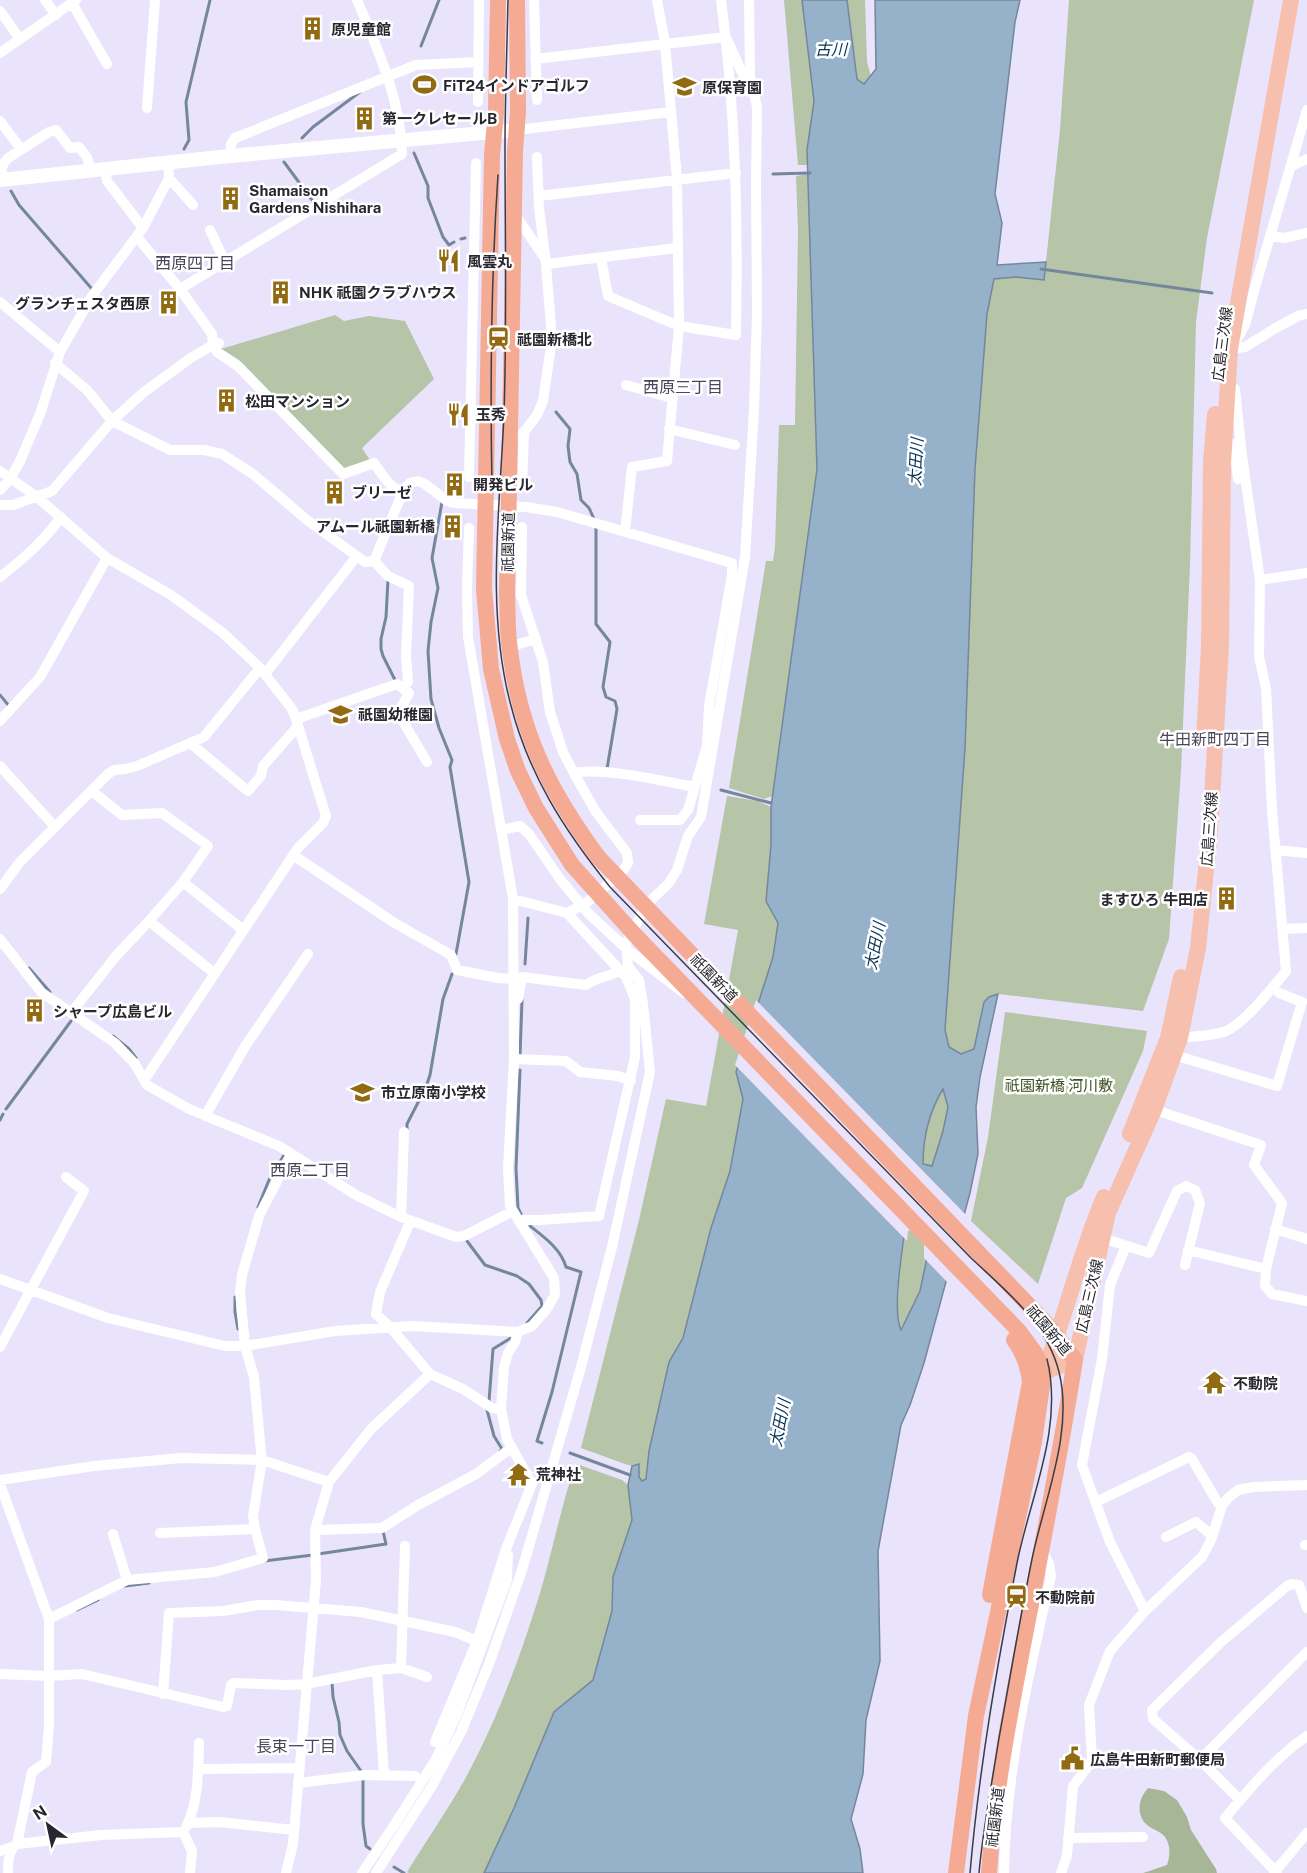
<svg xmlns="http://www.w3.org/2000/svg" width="1307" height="1873" font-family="'Public Sans','Noto Sans JP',sans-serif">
	<rect width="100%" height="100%" fill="#e9e4fc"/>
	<!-- green -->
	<path fill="#b6c4a7" d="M 784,0 L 802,0 C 807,32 814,66 814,99 C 814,121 807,142 808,165 L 798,165 Z
		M 847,0 L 865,0 L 867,62 L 871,76 L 864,85 L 857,79 Z
		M 1069,0 L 1254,0 L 1207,238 L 1196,322 L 1190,565 L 1181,771 L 1169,939 L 1143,1011 L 998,994 L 989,997 L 984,1002 L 974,1049 L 961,1054 L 949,1047 L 945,1030 L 965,748 L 975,469 L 987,314 L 994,279 L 1016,277 L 1044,280 L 1060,130 Z
		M 808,174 L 817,469 L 772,796 L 764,799 L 729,788 L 766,561 L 773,561 L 775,547 L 779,425 L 795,425 L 798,231 L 796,176 Z
		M 335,315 L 344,321 L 369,316 L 405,321 L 434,379 L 362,448 L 370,460 L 344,468 L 239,360 L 221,349 Z
		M 727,796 L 758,801 L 771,807 L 771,845 L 766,901 L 778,923 L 773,957 L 736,1072 L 743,1098 L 730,1171 L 711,1228 L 683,1338 L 669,1362 L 649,1451 L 646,1479 L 642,1481 L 639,1477 L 639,1464 L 632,1466 L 625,1464 L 581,1448 L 639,1220 L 666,1099 L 706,1106 L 738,930 L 704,924 Z
		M 1005,1012 L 1147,1031 L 1143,1051 L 1082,1188 L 1066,1198 L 1038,1284 L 971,1221 L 988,1137 Z
		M 943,1088 L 948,1107 L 943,1131 L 932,1166 L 923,1164 C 923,1133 929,1116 943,1088 Z
		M 927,1219 L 928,1253 L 920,1291 L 901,1331 L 897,1323 L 899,1281 L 905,1229 Z
		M 577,1464 L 622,1480 L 628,1485 L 632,1520 L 613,1577 L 612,1611 L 593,1680 L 554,1712 L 514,1808 L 484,1873 L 409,1873 L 407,1872 C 426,1841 447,1811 465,1779 C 493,1728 515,1671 533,1615 C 550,1566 558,1515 575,1466 Z"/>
	<!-- forest -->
	<path fill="#a7b697" d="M 1148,1788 L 1164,1791 L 1177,1800 L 1187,1817 L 1191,1830 L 1216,1869 L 1217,1873 L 1143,1873 L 1167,1865 C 1170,1857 1171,1845 1165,1837 C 1161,1831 1150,1829 1145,1823 C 1136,1812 1139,1798 1148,1788 Z"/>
	<!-- water -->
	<path fill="#96b1ca" stroke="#75879c" stroke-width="1.5" fill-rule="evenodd" d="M 802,0 L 847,0 L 857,79 L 864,84 L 876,69 L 875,0 L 1020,0 L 1015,22 L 995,194 L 1002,223 L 997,265 L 1046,262 L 1044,280 L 1016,277 L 994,279 L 987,314 L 975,469 L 965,748 L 945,1030 L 949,1047 L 961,1054 L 974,1049 L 984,1002 L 989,997 L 998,994 L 980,1077 L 976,1107 L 978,1154 L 970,1193 L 924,1363 L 910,1405 L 901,1425 L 878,1551 L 880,1661 L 866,1720 L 863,1774 L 851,1819 L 860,1849 L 863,1873 L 484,1873 L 514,1808 L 554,1712 L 593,1680 L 612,1611 L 613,1577 L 632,1520 L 628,1485 L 632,1466 L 639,1464 L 639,1477 L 642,1481 L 646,1479 L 649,1451 L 669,1362 L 683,1338 L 711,1228 L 730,1171 L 743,1099 L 736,1072 L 773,957 L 778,923 L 766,901 L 771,845 L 771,807 L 817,469 L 807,150 L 814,101 ZM 943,1089 L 948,1107 L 943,1131 L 932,1166 L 923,1164 C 923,1136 929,1112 943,1089 ZM 927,1220 L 928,1253 L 920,1291 L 901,1330 C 892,1311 902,1253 905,1229 Z"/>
	<!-- pier -->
	<path fill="#e9e4fc" d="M 756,1000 L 967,1216 L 949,1284 L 924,1258 L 924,1224 L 908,1231 L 907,1241 L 735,1065 Z"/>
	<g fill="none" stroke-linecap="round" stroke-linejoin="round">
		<!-- stream -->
		<path stroke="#75879c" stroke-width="3" d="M 421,46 L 439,0
			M 302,138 L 313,127 L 360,92
			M 184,149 L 189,140 L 186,102 L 210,0
			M 414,153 L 428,186 L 428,198 L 443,237 L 449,245 L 454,242
			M 284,162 L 315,204
			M 773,174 L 810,173
			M 11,191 L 19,205 L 92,289
			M 461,239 L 465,238
			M 1041,269 L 1212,293
			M 556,412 L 570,429 L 568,446 L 570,462 L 577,474 L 581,500 L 589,508 L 594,519
			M 442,502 L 432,558 L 438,588 L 431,622 L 428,651 L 431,699 L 439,728 L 452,760 L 450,767 L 469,882 L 456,954
			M 596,527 L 596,624 L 610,642 L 603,687 L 606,697 L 615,701 L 617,709 L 607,769 L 609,769
			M 388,580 L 386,617 L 381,639 L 381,649 L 383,656 L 395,680
			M 0,695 L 9,706 L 8,707
			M 721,790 L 771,803
			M 525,964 L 528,918
			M 29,968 L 50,992
			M 113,1036 L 129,1049 L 136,1058
			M 520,1056 L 522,1000
			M 520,1070 L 516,1168 L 518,1208 L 521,1214
			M 6,1109 L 71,1021
			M 0,1120 L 3,1114
			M 407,1129 L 407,1124 L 426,1087 L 430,1075 L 443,999 L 452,974
			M 258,1207 L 269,1180 L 284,1155
			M 530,1226 C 544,1237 561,1249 566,1267 L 581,1272 L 552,1392 L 537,1441 L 542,1443
			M 467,1241 L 485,1265 L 517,1276 L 529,1284 L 541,1300 L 542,1306 L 527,1323
			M 235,1297 L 235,1312 L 238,1329
			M 489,1401 L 493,1349 L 511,1338
			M 487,1410 L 494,1436 L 502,1449 L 500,1451
			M 570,1453 L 630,1475
			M 318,1554 L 386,1544 L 383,1531
			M 264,1561 L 313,1555
			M 125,1586 L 149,1583
			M 77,1610 L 98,1600
			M 332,1682 L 333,1697 L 339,1722 L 340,1735 L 347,1751 L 361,1771
			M 363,1779 L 363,1824 L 366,1846 L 370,1849
			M 394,1867 L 404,1873"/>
		<!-- minor -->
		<path stroke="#fff" stroke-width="10" d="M 45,0 L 56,15
			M 534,0 L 537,100
			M 72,3 L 107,64
			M 0,11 L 20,39
			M 0,53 L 76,0
			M 535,59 L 726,37 L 749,88
			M 478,102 L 479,0
			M 147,108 L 155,0
			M 0,121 L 21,149
			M 516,130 L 671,112
			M 230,156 L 231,144 L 235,138 L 416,65 L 478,62
			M 1291,166 L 1307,159
			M 105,169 L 107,181 L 143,228
			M 169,178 L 193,205
			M 2,180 C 1,170 1,165 8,158 L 49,132 L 56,130 L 70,148 L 79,147 L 87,157 L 91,171
			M 539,196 L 736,173
			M 514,213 L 544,257
			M 210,230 L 225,262
			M 1270,236 L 1284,238 L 1307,233
			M 137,237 L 180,289 L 212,334 L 213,345 L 219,343
			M 601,258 L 608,296 L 679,326 L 736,335 C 738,222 736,112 721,0
			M 546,264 L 677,248
			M 180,289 L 402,154 C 401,100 378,50 357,0
			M 0,302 L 60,352
			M 1234,344 L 1245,325 L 1254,291 L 1307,110
			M 1220,348 L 1230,349 L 1245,347 L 1274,329 L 1298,316 L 1307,314
			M 55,363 L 87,390 L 112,421 L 170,450 L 204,450 L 222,454 L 253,474 L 307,520 L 365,562 L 374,561 L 388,576 L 409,586 L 406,656 L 408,682 L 403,687
			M 626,385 L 672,398
			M 669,429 L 735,445
			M 510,442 L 524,432 L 537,415 L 543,401 L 552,339 L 546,264 L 539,207 L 537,157
			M 1234,444 L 1238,479
			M 0,471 L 37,497 L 107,558 L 171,595 L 223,633 L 260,668 L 292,709 L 296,719 L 326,816 L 323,823 L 298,848 L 145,1079
			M 469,477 L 476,163
			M 522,485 L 524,432
			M 0,490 L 10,479 L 20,461 L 40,414 L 60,352 L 92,296 L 143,228 L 169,178 L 168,162
			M 0,505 L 13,505 L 52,491 L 112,421 L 144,392 L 192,357 L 213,345 L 217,352 L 238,366 L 343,474 L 374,463 C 382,474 389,487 402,493
			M 625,532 L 632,467 L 667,461 L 679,326 L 677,179 L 665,43 L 657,0
			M 374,561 L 404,489 L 410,483 L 418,481 L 425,484 L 447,501 L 454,503 L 526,507 L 557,512 L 732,563 L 732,575 L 709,706 L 707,746 L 688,810 L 680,820 L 640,820
			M 0,577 C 23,559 44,541 61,517
			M 1260,580 L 1307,573
			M 509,647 L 536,639
			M 265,674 L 357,556
			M 296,719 L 397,684 L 409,693 L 398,713 L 427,762
			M 0,721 L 40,677 L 107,558
			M 190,743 L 248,791 L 261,776 L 263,766 L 298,726
			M 0,766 L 55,827
			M 574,773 C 606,767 661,781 695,787
			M 92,791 L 122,815 L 162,813 L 208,846 L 183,882
			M 501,830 L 520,826 L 529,834 L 560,879 L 588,913 L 629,951 L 684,993
			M 1275,850 L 1307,853
			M 293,855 L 393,922 L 451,955 L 457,970 L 498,978 L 512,979
			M 0,889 L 20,862 L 108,774 L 114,770 L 125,769 L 137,766 L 204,737 L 260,668
			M 513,899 L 567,913 L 585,904 L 622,872 L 628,863 L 627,853 L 596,812 L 574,773 L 563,752 L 550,712 L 543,662 L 521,595 L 522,527
			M 149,921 L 183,882 L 243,930
			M 1283,929 L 1307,928
			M 0,939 L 41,992 L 115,1043 L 135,1064 L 147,1085 L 189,1109 L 279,1146 L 356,1195 L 401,1217 L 456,1237 L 464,1236 L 513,1211
			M 518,999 L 522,977 L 586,985 C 600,975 609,978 620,970
			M 71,1013 L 116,956 L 149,921 L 214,973
			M 1175,1038 C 1189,1037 1213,1036 1226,1031 C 1245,1023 1273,987 1286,971 L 1272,810 L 1266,688 L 1259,657 L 1260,580 L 1242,456 L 1235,389
			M 1174,1055 L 1277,1086 L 1302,1002 L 1279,993
			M 514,1059 L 566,1061 L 580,1072 L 618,1076 L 631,1081
			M 1149,1108 L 1261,1145 L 1254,1165 L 1282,1203 L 1266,1269 L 1265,1286 L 1272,1294 L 1307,1301
			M 205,1116 L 246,1045 L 308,954
			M 401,1217 L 404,1132
			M 518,1220 L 540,1220 L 599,1216 L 635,1057 L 635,999 L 626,977 L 567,913
			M 410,1222 L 380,1292 L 376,1314 L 391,1328 L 430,1374 L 463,1389 L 492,1408 L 501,1409
			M 1275,1229 L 1307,1239
			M 1096,1236 L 1149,1253 L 1177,1191 L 1186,1186 L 1195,1190 L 1200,1203 L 1185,1265
			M 1126,1246 L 1110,1285 L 1102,1359 L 1082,1465 L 1110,1542 L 1145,1611
			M 1188,1250 L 1266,1269
			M 0,1279 L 108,1318 L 225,1346 L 245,1346 L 335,1331 L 413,1326 L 518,1332 L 532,1326 L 546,1310 L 555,1295 L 554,1278 L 510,1206 L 508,1169 L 514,1059 L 513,899 L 468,637 L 467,588 L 469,528
			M 0,1347 L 84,1191 L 66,1177
			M 0,1480 L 94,1466 L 181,1458 L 262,1460 L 329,1482
			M 0,1484 L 49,1619 L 49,1726 L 46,1762 L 32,1772 L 17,1844 C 8,1850 8,1863 8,1873
			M 1096,1502 L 1189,1457 L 1192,1459 L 1218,1503 L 1222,1506
			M 315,1530 L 382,1528 L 418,1505 L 476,1474 L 511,1448
			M 160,1533 L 255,1529
			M 113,1534 L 127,1580
			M 1166,1537 L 1196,1522 L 1209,1533 L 1213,1534
			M 1305,1545 L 1307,1545
			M 49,1619 L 127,1580 L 215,1572 L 263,1558 L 255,1529 L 253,1516 L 262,1460 L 261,1452 L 254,1377 L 245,1346 L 240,1292 L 242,1275 L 259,1216 L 291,1154
			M 401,1668 L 405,1546
			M 377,1670 L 384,1775
			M 0,1674 L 48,1676 L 82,1674 L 223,1707 L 227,1706 L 231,1685 L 234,1683 L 288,1685 L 306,1684 L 377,1670 L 401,1668 L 427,1677
			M 163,1694 L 169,1613 L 223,1611 L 258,1605 L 276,1605 L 361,1612 L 455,1632 L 477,1641
			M 435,1742 L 477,1641 L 506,1549 L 532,1484 L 507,1439 L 501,1409 L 504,1367 L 508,1353 L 515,1342 L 518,1332
			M 1200,1760 L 1307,1652
			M 198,1769 L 299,1768
			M 298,1783 L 365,1775 L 415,1776
			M 1240,1800 L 1200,1760 L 1153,1719 L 1152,1710 L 1220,1643 L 1287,1586 L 1292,1584 L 1299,1585 L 1307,1608
			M 188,1823 L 219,1822 L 294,1830
			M 186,1827 C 199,1802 198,1770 199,1743
			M 1068,1838 L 1143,1837
			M 17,1844 L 101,1835 L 183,1832 L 192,1851 L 190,1873
			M 0,1851 L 12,1847
			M 286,1873 L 293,1844 L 316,1580 L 315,1530 L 329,1482 L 371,1429 L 430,1374
			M 362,1873 L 395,1824 L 436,1759 L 457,1714 L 507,1580 L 508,1555
			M 376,1873 L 432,1786 L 461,1732 L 489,1664 L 522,1570 L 581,1367 L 612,1247 L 650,1072 L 643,1004 L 639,980 L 628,966 L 626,943 L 647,904 L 669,883 L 677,870 L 688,836 L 701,817 L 745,557 L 754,410 L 757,312 L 756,184 L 757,107 L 750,76 L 749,0
			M 1004,1873 C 1005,1775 1029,1671 1051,1576 L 1049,1564 L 1042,1549
			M 1061,1873 L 1067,1856 L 1073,1786 L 1092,1761 L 1089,1705 L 1110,1651 L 1145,1611 L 1202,1557 L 1211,1540 L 1222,1506 L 1228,1498 L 1238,1490 L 1253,1487 L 1307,1485
			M 1274,1873 L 1307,1833
			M 1277,1873 L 1225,1818 C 1249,1789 1276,1757 1307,1736"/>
		<!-- tertiary -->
		<path stroke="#fff" stroke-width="14" d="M 0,180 L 230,156 L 516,130"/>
		<!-- primary -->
		<path stroke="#f7bfae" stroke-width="16" d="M 1204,739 L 1209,646 L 1211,462 L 1215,414
			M 1130,1134 L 1168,1038 L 1181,977
			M 1044,1372 L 1075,1360 L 1108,1213 L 1154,1110 L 1180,1038 L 1198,948 L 1210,831 L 1221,647 L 1223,464 L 1230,349 L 1291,0
			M 1044,1372 C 1066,1314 1080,1253 1104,1197"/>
		<!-- trunk -->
		<path stroke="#f4aa93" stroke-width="16" d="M 498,0 L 496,112 L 492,155 L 484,589 L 491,669 L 507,739 L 518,771 L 536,808 L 572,865 L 635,935 L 1019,1331 L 1035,1353 L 1044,1372 L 1034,1442 L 976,1716 L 956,1873
			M 517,0 L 518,112 L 515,152 L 507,595 C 508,613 507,632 510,650 C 520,733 550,792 599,858 L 1046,1323 L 1075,1360 C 1061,1449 1044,1537 1027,1625 C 1011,1707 995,1789 989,1873
			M 990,1595 L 1030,1382 C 1028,1366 1023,1352 1014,1340"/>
		<!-- tram -->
		<path stroke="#3d3b45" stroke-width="1.5" d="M 508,0 C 507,49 505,98 505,147 C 505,236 507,325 504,414 C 500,509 486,608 510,702 C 528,774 564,830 610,887 L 971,1258 C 1006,1291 1047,1323 1059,1372 C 1074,1432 1044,1500 1032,1559 C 1020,1618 1010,1678 999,1738 C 992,1783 983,1828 979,1873
			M 492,487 C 490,383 491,279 498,175
			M 970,1873 C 979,1769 997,1666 1017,1563 C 1030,1497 1064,1428 1047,1359"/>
	</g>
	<!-- icons -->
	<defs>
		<symbol id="building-bare" viewBox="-9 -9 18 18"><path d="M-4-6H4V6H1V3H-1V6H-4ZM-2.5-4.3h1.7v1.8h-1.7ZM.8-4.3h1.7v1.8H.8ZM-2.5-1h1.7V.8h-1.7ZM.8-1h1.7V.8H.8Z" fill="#916a11" stroke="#fff" stroke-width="2.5" paint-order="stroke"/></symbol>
		<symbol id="stadium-bare" viewBox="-9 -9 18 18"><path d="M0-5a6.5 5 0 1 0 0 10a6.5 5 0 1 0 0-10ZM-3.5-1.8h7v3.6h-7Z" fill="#916a11" stroke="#fff" stroke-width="2.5" paint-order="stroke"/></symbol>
		<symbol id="school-bare" viewBox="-9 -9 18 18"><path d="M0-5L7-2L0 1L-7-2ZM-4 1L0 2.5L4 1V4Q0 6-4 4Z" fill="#916a11" stroke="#fff" stroke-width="2.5" paint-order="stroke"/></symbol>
		<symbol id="restaurant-bare" viewBox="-9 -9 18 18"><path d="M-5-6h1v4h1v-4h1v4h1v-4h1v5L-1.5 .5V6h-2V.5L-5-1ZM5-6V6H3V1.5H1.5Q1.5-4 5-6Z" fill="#916a11" stroke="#fff" stroke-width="2.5" paint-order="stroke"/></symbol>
		<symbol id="station-bare" viewBox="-9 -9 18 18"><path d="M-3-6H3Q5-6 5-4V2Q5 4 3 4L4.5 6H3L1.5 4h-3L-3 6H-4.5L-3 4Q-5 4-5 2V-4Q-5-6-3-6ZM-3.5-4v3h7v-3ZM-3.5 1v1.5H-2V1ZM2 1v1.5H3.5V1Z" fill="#916a11" stroke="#fff" stroke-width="2.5" paint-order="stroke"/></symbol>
		<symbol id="temple-bare" viewBox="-9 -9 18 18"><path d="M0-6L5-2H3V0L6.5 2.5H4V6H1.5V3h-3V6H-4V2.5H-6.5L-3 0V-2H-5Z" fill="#916a11" stroke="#fff" stroke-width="2.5" paint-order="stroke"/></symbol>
		<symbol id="civic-bare" viewBox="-9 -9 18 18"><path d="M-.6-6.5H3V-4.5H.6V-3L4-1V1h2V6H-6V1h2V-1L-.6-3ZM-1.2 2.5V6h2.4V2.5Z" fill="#916a11" stroke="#fff" stroke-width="2.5" paint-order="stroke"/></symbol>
	</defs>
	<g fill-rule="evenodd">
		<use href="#building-bare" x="296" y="12" width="33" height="33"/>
		<use href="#stadium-bare" x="408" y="68" width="33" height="33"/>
		<use href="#school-bare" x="668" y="70" width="33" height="33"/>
		<use href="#building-bare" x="348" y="102" width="33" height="33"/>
		<use href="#building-bare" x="214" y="182" width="33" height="33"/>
		<use href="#restaurant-bare" x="432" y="244" width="33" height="33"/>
		<use href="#building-bare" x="264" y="276" width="33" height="33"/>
		<use href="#building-bare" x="152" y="286" width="33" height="33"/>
		<use href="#station-bare" x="482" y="322" width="33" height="33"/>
		<use href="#building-bare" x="210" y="384" width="33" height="33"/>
		<use href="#restaurant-bare" x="442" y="398" width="33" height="33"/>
		<use href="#building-bare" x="438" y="468" width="33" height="33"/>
		<use href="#building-bare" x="318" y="476" width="33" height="33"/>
		<use href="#building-bare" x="436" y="510" width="33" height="33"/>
		<use href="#school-bare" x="324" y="698" width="33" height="33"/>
		<use href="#building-bare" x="1210" y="882" width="33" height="33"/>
		<use href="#building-bare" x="18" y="994" width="33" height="33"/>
		<use href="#school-bare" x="346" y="1076" width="33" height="33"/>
		<use href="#temple-bare" x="1198" y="1366" width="33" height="33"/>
		<use href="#temple-bare" x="502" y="1458" width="33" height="33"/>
		<use href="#station-bare" x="1000" y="1580" width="33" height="33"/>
		<use href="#civic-bare" x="1056" y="1742" width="33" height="33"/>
	</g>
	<g text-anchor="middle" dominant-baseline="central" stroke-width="5" stroke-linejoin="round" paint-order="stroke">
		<!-- poi labels -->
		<g font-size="15" font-weight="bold" fill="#28262f" stroke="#fff" text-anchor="start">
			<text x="331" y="29">原児童館</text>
			<text x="443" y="85">FiT24インドアゴルフ</text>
			<text x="702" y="87">原保育園</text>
			<text x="382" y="118">第一クレセールB</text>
			<text x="249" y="190">Shamaison<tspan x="249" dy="17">Gardens Nishihara</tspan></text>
			<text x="467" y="261">風雲丸</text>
			<text x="299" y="292">NHK 祇園クラブハウス</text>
			<text x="150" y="303" text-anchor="end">グランチェスタ西原</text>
			<text x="517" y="339">祗園新橋北</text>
			<text x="245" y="401">松田マンション</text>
			<text x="476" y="414">玉秀</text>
			<text x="473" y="484">開発ビル</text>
			<text x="352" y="492">ブリーゼ</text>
			<text x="435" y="526" text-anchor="end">アムール祇園新橋</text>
			<text x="358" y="714">祇園幼稚園</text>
			<text x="1208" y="899" text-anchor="end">ますひろ 牛田店</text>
			<text x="53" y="1011">シャープ広島ビル</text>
			<text x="381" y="1092">市立原南小学校</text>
			<text x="1233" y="1383">不動院</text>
			<text x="536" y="1474">荒神社</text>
			<text x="1035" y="1597">不動院前</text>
			<text x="1090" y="1759">広島牛田新町郵便局</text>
		</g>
		<!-- street labels -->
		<g font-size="15" fill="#28262f" stroke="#fff">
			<text transform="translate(1222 344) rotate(-83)">広島三次線</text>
			<text transform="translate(508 542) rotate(-89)">祇園新道</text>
			<text transform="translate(1209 829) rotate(-86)">広島三次線</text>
			<text transform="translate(714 978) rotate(46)">祇園新道</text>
			<text transform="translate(1089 1296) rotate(-77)">広島三次線</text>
			<text transform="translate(1049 1330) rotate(50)">祇園新道</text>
			<text transform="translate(995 1817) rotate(-83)">祇園新道</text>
		</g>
		<!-- park labels -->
		<g font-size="15" fill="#3c5020" stroke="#fff">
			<text x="1059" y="1085">祇園新橋 河川敷</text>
		</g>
		<!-- water labels -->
		<g font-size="16" font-style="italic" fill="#063557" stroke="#fff">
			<text x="831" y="49">古川</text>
			<text transform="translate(916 462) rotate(-87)">太田川</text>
			<text transform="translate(875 946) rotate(-79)">太田川</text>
			<text transform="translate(780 1423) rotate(-79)">太田川</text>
		</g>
		<!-- neighbourhood labels -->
		<g font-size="16" fill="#4a4559" stroke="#fff">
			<text x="195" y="263">西原四丁目</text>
			<text x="683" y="387">西原三丁目</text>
			<text x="1215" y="739">牛田新町四丁目</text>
			<text x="310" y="1170">西原二丁目</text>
			<text x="296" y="1746">長束一丁目</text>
		</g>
	</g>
	<!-- north arrow -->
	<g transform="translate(48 1825) rotate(327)" stroke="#ffffff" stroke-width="4.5" paint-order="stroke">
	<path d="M0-4.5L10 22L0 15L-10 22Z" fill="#28262f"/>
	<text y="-9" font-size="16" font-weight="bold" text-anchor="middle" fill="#28262f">N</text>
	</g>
</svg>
